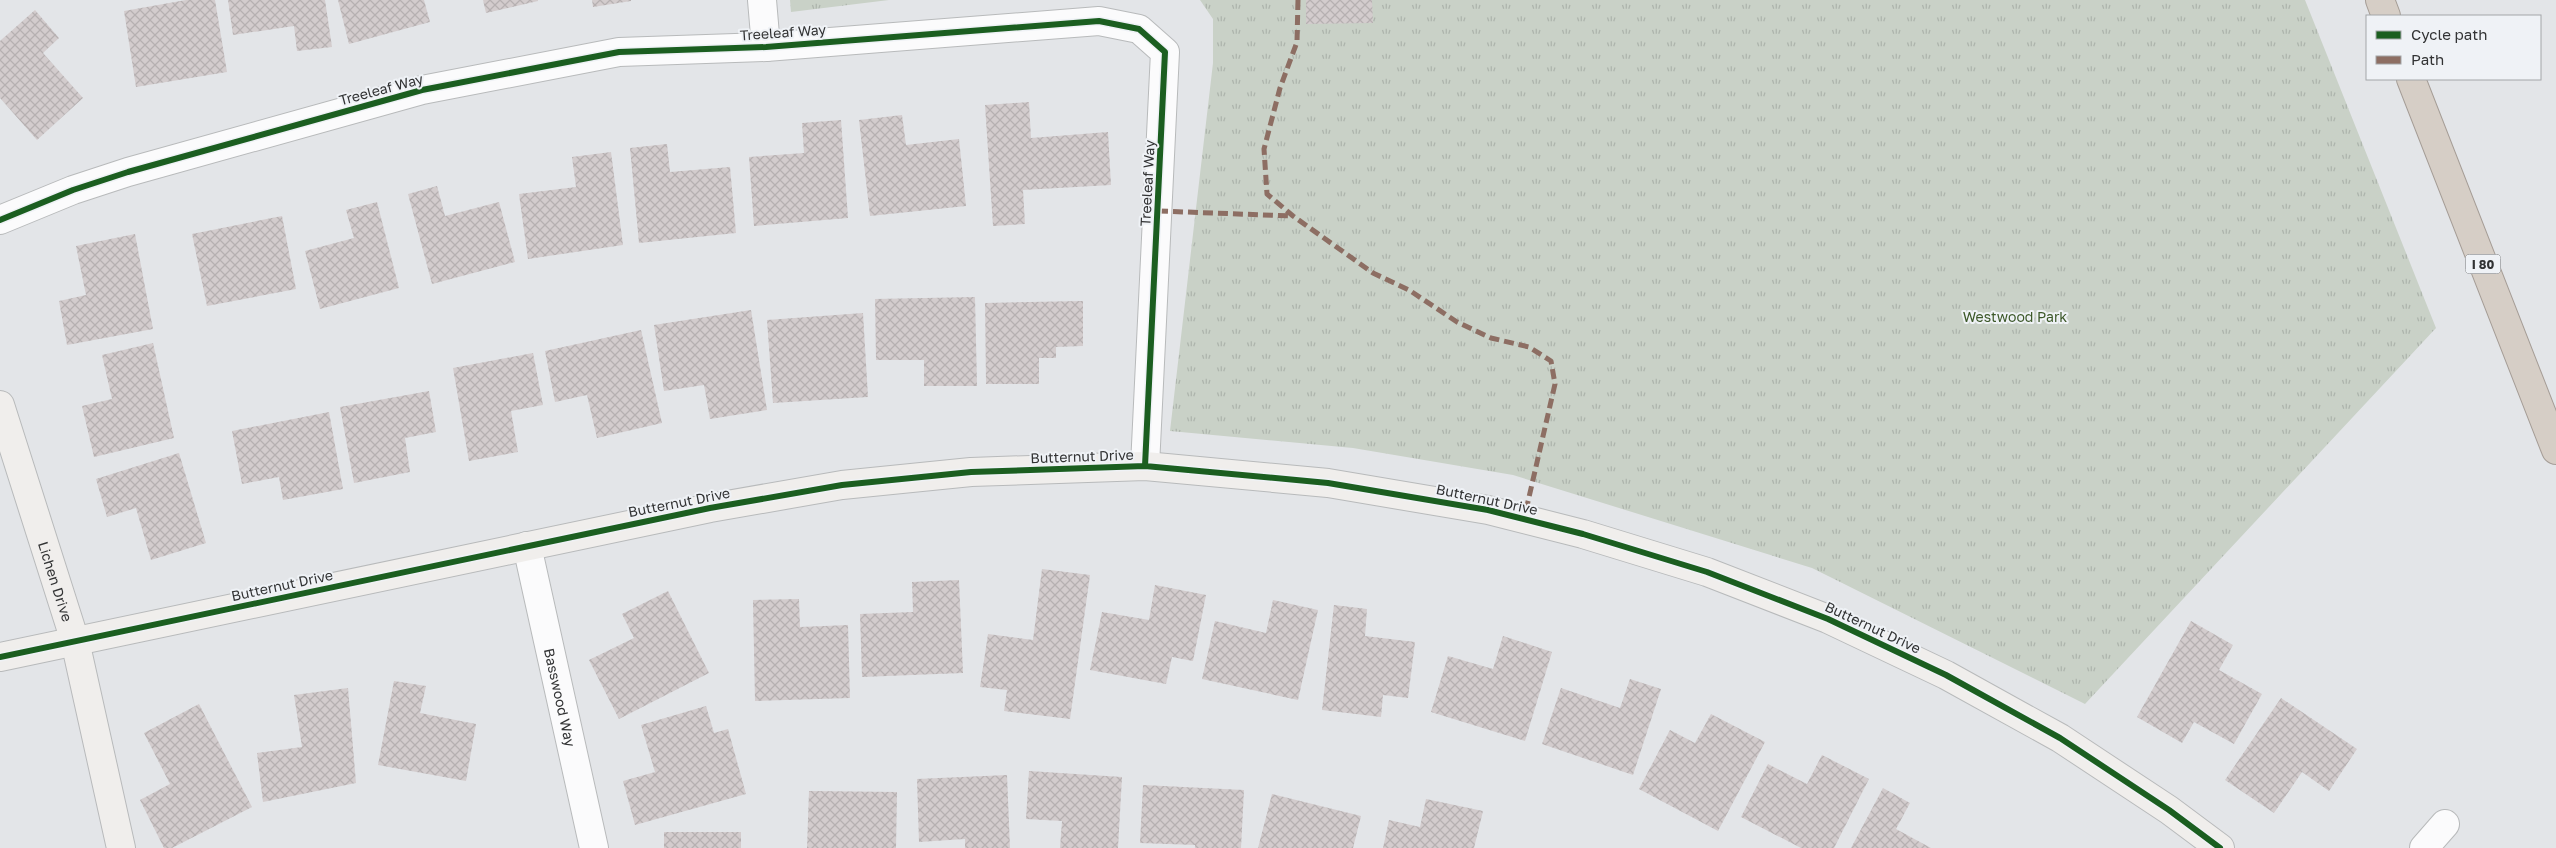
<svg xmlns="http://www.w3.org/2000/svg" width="2556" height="848" font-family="'Golos Text',sans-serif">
	<defs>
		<pattern id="park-tufts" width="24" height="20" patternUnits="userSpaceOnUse" patternTransform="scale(1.25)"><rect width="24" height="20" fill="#c9d1c7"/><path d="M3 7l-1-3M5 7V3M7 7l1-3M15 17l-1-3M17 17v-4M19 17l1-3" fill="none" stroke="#adb4ac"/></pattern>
		<pattern id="building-cross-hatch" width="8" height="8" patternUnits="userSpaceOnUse" patternTransform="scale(1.25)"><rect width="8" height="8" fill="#d3cccd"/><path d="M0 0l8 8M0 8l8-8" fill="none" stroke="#b6b0b1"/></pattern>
	</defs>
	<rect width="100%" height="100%" fill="#e3e5e8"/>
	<!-- park -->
	<path fill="url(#park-tufts)" d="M 790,0 L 889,0 L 791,12 Z
		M 1200,0 L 2305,0 L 2436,328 L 2085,704 L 1812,568 L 1513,475 L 1353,448 L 1170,431 L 1213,63 L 1213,19 Z"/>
	<!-- building -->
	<path fill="url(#building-cross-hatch)" d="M 186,0 L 215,0 L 227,72 L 136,87 L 124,11 Z
		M 228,0 L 325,0 L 332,47 L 297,51 L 294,26 L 233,35 Z
		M 338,0 L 424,0 L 430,22 L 349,44 Z
		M 483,0 L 538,0 L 538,1 L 486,13 Z
		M 592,0 L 631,0 L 631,1 L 593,7 Z
		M 1306,0 L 1372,0 L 1373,23 L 1306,24 Z
		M 35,10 L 59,38 L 43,53 L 83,98 L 37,140 L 0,98 L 0,41 Z
		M 1029,102 L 1031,138 L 1108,132 L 1111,185 L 1023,190 L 1025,224 L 993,226 L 985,105 Z
		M 902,115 L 906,145 L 959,139 L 966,206 L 870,216 L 859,120 Z
		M 841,120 L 848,218 L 754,226 L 749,157 L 804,153 L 802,123 Z
		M 667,144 L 670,172 L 730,167 L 736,233 L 639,243 L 630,148 Z
		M 611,152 L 623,245 L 528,259 L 519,194 L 576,187 L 572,157 Z
		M 437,186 L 445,216 L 499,202 L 515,262 L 432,284 L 408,194 Z
		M 377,202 L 399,288 L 320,309 L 305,251 L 354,238 L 346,210 Z
		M 282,216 L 296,289 L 207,306 L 192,234 Z
		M 135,234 L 153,329 L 67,345 L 59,301 L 86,295 L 76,246 Z
		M 975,297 L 977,386 L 924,386 L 924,360 L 876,360 L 875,299 Z
		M 1083,301 L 1083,346 L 1056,347 L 1056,358 L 1039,358 L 1039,384 L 986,384 L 985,303 Z
		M 751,310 L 767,410 L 710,419 L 704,385 L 664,391 L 654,325 Z
		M 863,313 L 868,397 L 773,403 L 767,320 Z
		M 641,330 L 662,423 L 597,438 L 587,395 L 555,402 L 545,351 Z
		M 153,343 L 174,438 L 94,457 L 82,406 L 112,399 L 102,355 Z
		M 533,353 L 543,405 L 511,411 L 518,452 L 469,461 L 453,368 Z
		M 429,391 L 436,432 L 405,438 L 410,472 L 354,483 L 340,407 Z
		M 329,412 L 343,489 L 283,500 L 279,477 L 242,484 L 232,431 Z
		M 179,453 L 206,543 L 151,560 L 136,508 L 107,517 L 96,479 Z
		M 1042,569 L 1090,575 L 1070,719 L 1004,711 L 1007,690 L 980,687 L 988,634 L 1033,640 Z
		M 959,580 L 963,673 L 862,677 L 860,614 L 913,612 L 912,582 Z
		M 1155,585 L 1206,595 L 1193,661 L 1172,657 L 1166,684 L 1090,670 L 1102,612 L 1149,620 Z
		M 668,591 L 709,673 L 619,719 L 589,660 L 634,638 L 622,614 Z
		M 799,599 L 800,627 L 848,625 L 850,698 L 755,701 L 753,600 Z
		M 1273,600 L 1318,610 L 1298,700 L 1202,679 L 1215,621 L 1266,633 Z
		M 1334,605 L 1367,609 L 1365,636 L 1415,642 L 1408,698 L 1383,695 L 1381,717 L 1322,710 Z
		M 2191,621 L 2233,645 L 2219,670 L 2262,694 L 2234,744 L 2194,722 L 2182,743 L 2137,717 Z
		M 1503,636 L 1552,652 L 1525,741 L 1431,712 L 1448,656 L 1493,669 Z
		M 1630,679 L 1661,689 L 1633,775 L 1542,744 L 1561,688 L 1620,708 Z
		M 394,681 L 426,686 L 420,713 L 476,724 L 466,781 L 378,765 Z
		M 348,688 L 356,783 L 263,802 L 257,753 L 302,747 L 294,695 Z
		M 2281,698 L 2357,749 L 2329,791 L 2302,772 L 2274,813 L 2225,780 Z
		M 199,704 L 252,807 L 172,848 L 164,848 L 140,800 L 170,784 L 144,733 Z
		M 706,706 L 714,733 L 728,729 L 746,794 L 635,825 L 623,781 L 655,772 L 641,725 Z
		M 1711,714 L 1765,742 L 1718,831 L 1639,789 L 1670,730 L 1695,743 Z
		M 1822,755 L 1869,779 L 1834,848 L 1801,848 L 1741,817 L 1768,764 L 1807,784 Z
		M 1029,771 L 1122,777 L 1118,848 L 1060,848 L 1062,821 L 1026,819 Z
		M 1007,775 L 1010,848 L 965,848 L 965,839 L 919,842 L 917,779 Z
		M 1143,785 L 1244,790 L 1241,848 L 1195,848 L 1195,845 L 1140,843 Z
		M 1883,788 L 1910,803 L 1896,829 L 1931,848 L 1851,848 Z
		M 809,791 L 897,792 L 896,848 L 807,848 Z
		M 1272,794 L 1361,816 L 1353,848 L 1258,848 Z
		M 1426,799 L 1483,811 L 1474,848 L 1383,848 L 1389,820 L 1420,827 Z
		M 664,832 L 741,832 L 741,848 L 664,848 Z"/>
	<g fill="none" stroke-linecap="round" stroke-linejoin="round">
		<defs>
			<g id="street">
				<path d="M 762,0 L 766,47"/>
				<path d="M 0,220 L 73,190 L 128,172 L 422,90 L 619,52 L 766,47 L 1099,21 L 1139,29 L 1165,52 L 1145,466"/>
				<path id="s1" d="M 527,546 L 594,848"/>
				<path d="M 2424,848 L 2445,824"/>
			</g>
			<g id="secondary">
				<path id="s2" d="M 0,405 L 75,641 L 121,848"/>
				<path d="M 0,657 L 710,508 L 842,485 L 971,472 L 1145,466 L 1328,483 L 1488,510 L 1583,534 L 1707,572 L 1828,619 L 1946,675 L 2060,738 L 2169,810 L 2220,848"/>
			</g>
			<path id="highway" d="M 2380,0 L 2386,16
				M 2411,79 L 2556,450"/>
		</defs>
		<!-- street casing -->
		<use href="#street" stroke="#b8babb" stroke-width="30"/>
		<!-- secondary casing -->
		<use href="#secondary" stroke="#b8babb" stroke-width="30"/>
		<!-- highway casing -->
		<use href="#highway" stroke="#a59d96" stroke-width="30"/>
		<!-- street -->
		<use href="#street" stroke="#fbfbfc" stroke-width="28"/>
		<!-- secondary -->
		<use href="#secondary" stroke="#f0eeec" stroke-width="28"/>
		<!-- highway -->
		<use href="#highway" stroke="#d6cec6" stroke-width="28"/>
		<!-- quiet -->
		<path stroke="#8d6e63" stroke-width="5" stroke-dasharray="10 5" stroke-linecap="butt" d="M 1298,0 L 1297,42 L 1280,88 L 1264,149 L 1267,194 L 1293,216 L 1373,273 L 1409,290 L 1457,322 L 1491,338 L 1529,347 L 1551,361 L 1555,384 L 1524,519
			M 1158,211 L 1293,216"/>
		<defs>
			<path id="cycleway" d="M 0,220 L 73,190 L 128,172 L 422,90 L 619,52 L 766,47 L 1099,21 L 1139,29 L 1165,52 L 1145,466
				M 0,657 L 710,508 L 842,485 L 971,472 L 1145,466 L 1328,483 L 1488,510 L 1583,534 L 1707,572 L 1828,619 L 1946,675 L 2060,738 L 2169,810 L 2220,848"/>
		</defs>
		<!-- cycleway casing -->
		<use href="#cycleway" stroke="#eff2f6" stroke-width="9"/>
		<!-- cycleway -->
		<use href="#cycleway" stroke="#1b5e20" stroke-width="6"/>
	</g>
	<g text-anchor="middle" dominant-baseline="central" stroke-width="4" stroke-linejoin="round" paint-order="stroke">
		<!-- shield labels -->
		<rect fill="#eff2f6" stroke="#6b6c6e" stroke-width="1" x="2465.5" y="254.5" width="35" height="19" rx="4"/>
		<g font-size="12" font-weight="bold" fill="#323334">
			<text x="2483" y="264">I 80</text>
		</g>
		<!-- street labels -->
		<g font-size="14" fill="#323334" stroke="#eff2f6">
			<text transform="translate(783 32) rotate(-4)">Treeleaf Way</text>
			<text transform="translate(381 89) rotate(-15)">Treeleaf Way</text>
			<text transform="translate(1147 183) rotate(-87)">Treeleaf Way</text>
			<text transform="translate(1082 456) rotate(-2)">Butternut Drive</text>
			<text transform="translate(1487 499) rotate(12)">Butternut Drive</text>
			<text transform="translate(679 502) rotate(-11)">Butternut Drive</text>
			<text stroke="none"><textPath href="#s2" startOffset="185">Lichen Drive</textPath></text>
			<text transform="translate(282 585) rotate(-12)">Butternut Drive</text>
			<text transform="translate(1873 627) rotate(25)">Butternut Drive</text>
			<text stroke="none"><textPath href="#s1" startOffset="155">Basswood Way</textPath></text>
		</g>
		<!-- park labels -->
		<g font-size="14" fill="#3c5829" stroke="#eff2f6">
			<text x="2015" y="316">Westwood Park</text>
		</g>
	</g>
	<!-- legend -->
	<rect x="2366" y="15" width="175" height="65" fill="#eff2f6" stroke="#a3a6a8"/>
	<rect x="2376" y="31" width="25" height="8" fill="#1b5e20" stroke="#a3a6a8"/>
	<text x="2411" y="40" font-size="15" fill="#323334">Cycle path</text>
	<rect x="2376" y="56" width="25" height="8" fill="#8d6e63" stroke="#a3a6a8"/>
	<text x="2411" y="65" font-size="15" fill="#323334">Path</text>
</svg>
